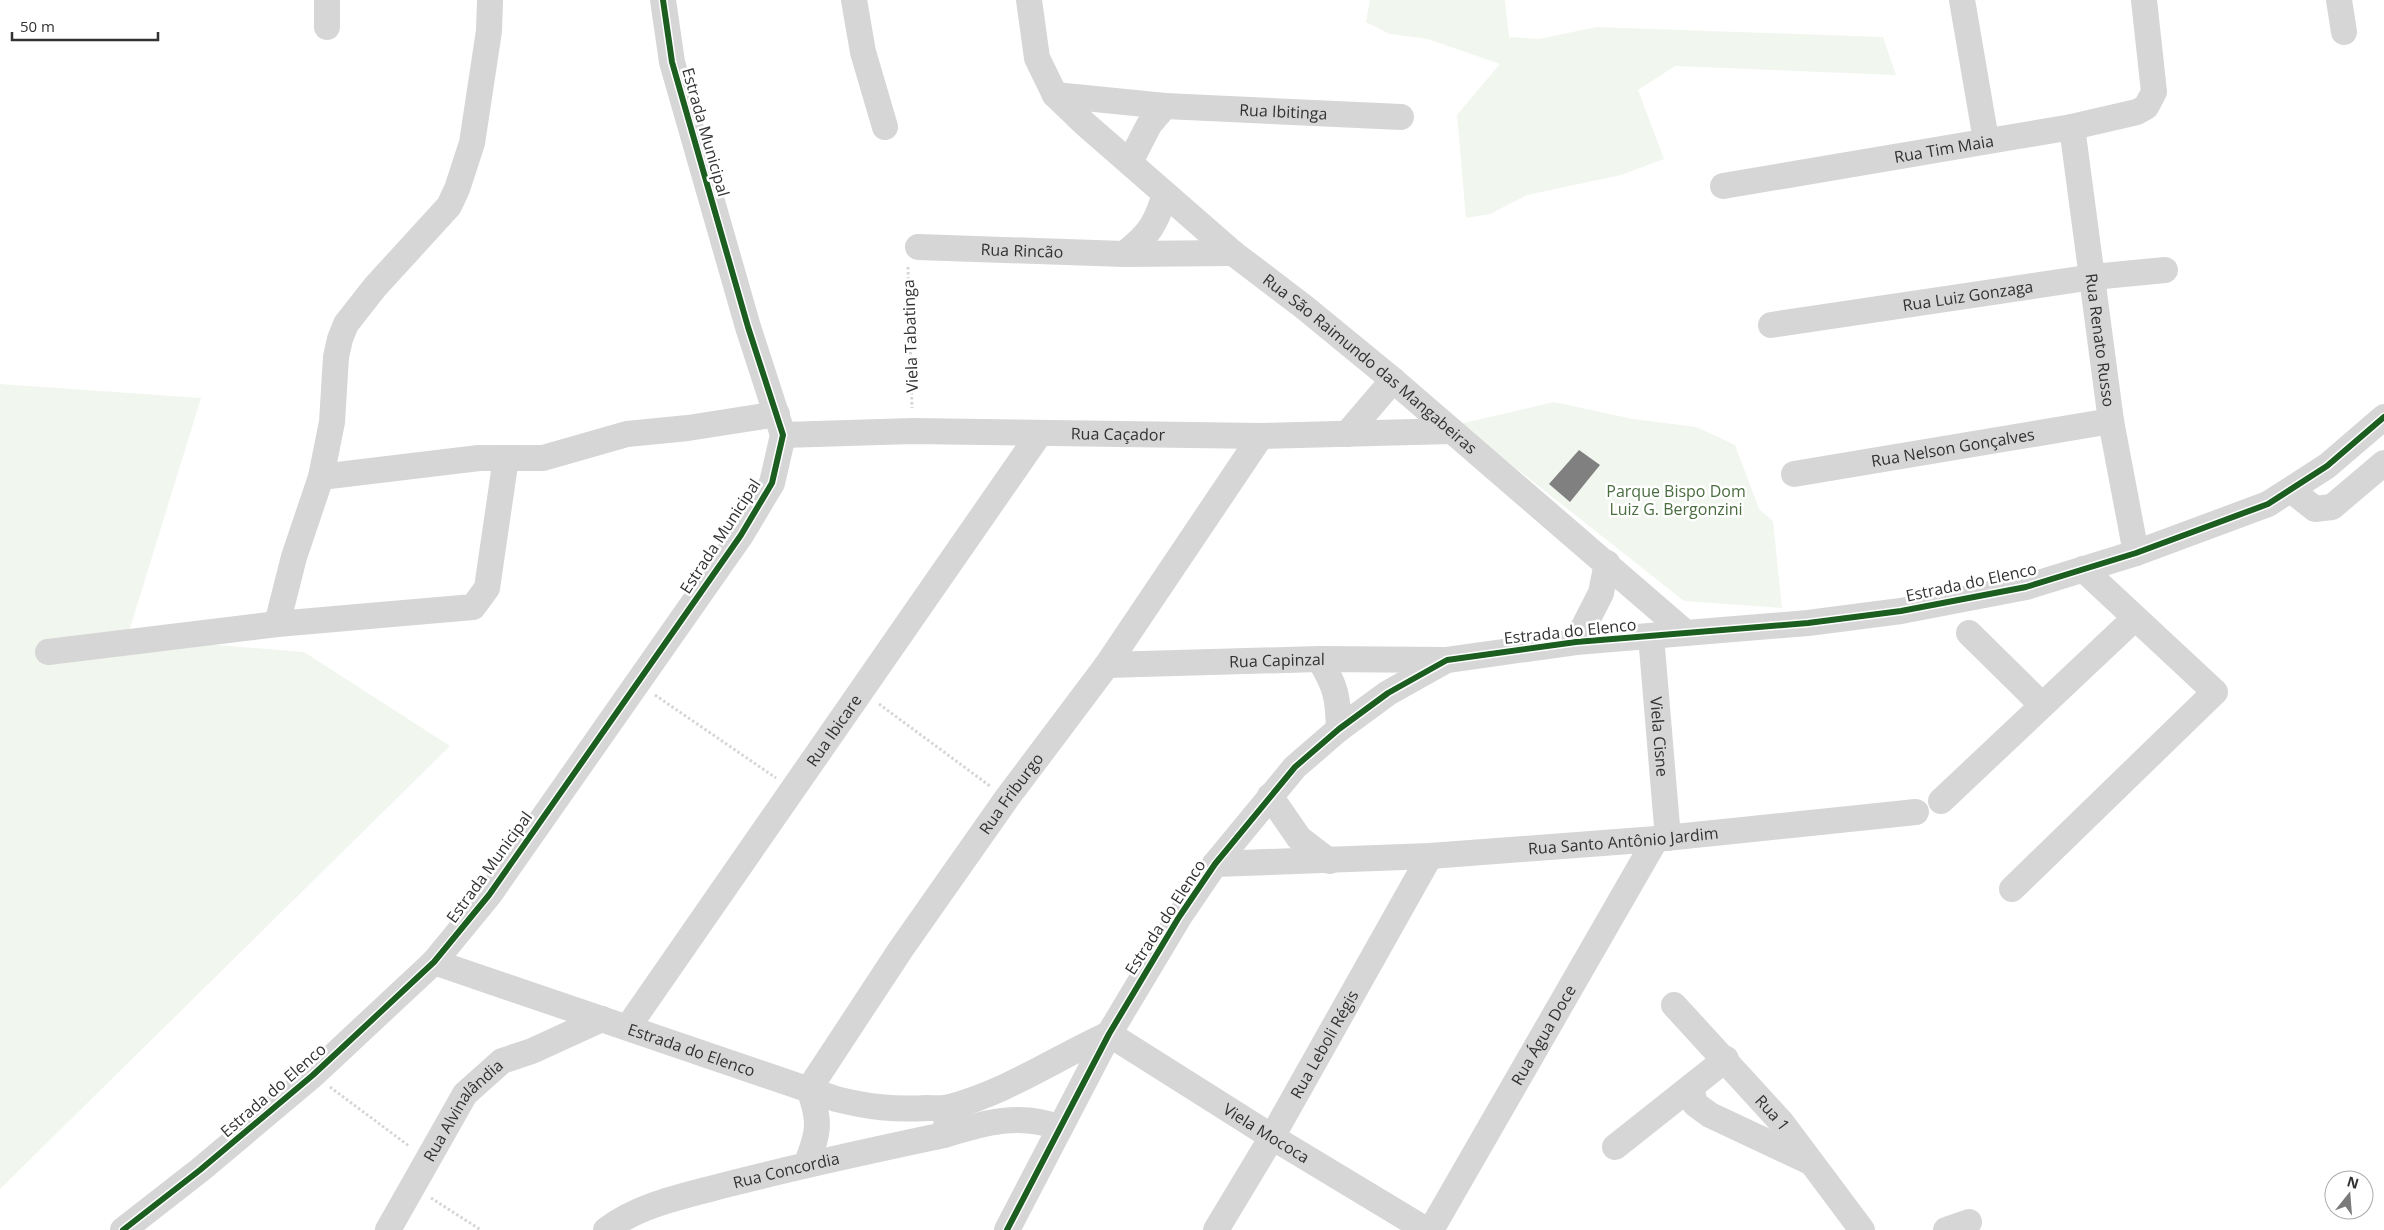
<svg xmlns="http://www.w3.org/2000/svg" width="2384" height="1230" font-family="'Open Sans',sans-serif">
	<rect width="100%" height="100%" fill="#fff"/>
	<!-- green -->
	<path fill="#f1f6ee" d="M 1370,0 L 1505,0 L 1509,37 L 1539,39 L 1596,27 L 1883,37 L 1896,75 L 1675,66 L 1638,90 L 1664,159 L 1621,175 L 1527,195 L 1490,214 L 1466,218 L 1457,115 L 1500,64 L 1428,39 L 1390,34 L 1366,22 Z
		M 0,384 L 201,398 L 127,638 L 304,652 L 450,746 L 0,1189 Z
		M 1554,402 L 1633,419 L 1696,427 L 1735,445 L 1759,509 L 1773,521 L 1782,608 L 1684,601 L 1460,424 Z"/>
	<!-- building -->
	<path fill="#808080" d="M 1579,450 L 1600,465 L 1570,502 L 1549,484 Z"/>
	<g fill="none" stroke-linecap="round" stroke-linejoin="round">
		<!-- path -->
		<path stroke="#d6d6d6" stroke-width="3" stroke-dasharray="2.5 2.5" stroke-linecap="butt" d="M 908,267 L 912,408
			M 655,695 L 776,778
			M 879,704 L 990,786
			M 330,1087 L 409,1146
			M 431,1198 L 481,1230"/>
		<!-- minor -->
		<g stroke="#d6d6d6" stroke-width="26">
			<path d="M 327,0 L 327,27"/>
			<path d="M 854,0 L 863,52 L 885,127"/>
			<path id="s1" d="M 1029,0 L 1037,58 L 1055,95 L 1084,123 L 1233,253 L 1304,307 L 1393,380 L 1686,633"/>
			<path d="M 1962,0 L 1986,140"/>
			<path d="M 2339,0 L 2344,32"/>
			<path id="s2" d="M 1055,95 L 1165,106 L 1401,117"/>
			<path id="s3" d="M 2072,127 L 2111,421 L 2136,553"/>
			<path d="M 1130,162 L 1149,125 L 1165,106"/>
			<path id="s4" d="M 1723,186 L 2072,127 L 2137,112 L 2146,107 L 2154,92 L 2144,0"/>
			<path id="s5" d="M 918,247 L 1124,254 L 1233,253"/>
			<path d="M 1124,254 C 1149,235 1156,224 1165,194"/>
			<path id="s6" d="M 1771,325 L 2093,277 L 2165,270"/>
			<path d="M 1347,434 L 1393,380"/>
			<path id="s7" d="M 783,435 L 913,431 L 1261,436 L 1452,431"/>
			<path id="s8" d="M 1794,474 L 2111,421"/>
			<path d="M 321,477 L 479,458 L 543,458 L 627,434 L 688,428 L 777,414"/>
			<path d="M 2291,490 L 2315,509 L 2332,507 L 2384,463"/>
			<path d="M 277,624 L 294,557 L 321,477 L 332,422 L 336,357 L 340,339 L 346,324 L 375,287 L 449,206 L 457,189 L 472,143 L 489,31 L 490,0"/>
			<path d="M 1969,633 L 2042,705"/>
			<path id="s9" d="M 1651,636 L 1668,838"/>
			<path d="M 1576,642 L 1601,593 L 1607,563"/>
			<path d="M 48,652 L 277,624 L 473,607 L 487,588 L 506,458"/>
			<path d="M 1319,659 C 1336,686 1338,697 1339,729"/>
			<path id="s10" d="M 1107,665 L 1319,659 L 1447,660"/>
			<path d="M 1270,796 L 1299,838 L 1329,861"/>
			<path d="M 1941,801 L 2135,618"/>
			<path id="s11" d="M 1215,864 L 1430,856 L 1656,839 L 1916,812"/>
			<path d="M 2012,889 L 2215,692 L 2083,569"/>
			<path id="s12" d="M 434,962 L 836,1099 C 868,1107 894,1110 927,1108 C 934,1108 943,1109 950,1107 C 1007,1092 1056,1058 1109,1034"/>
			<path id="s13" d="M 1674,1005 L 1782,1123 L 1862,1230"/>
			<path id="s14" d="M 628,1027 L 1040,433"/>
			<path id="s15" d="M 1109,1034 L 1272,1137 L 1426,1230"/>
			<path d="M 1691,1087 L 1695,1104 L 1710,1115 L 1808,1161"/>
			<path id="s16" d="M 809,1089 L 901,949 L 1007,798 L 1107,665 L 1261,436"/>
			<path d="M 944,1135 C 984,1123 1020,1112 1060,1128"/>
			<path d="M 1615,1147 L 1726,1059"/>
			<path d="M 806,1165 C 819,1133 821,1121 809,1089"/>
			<path d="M 123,1230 L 200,1170 L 313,1075 L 434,962 L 489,895 L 741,535 L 772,483 L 783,435 L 748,327 L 672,62 L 663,0"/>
			<path id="s17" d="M 388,1230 L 465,1094 L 502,1061 L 532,1051 L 602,1019"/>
			<path id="s18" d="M 606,1230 C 641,1203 692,1194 733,1183 C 803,1165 874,1150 944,1135 L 950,1107"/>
			<path d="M 1007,1230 L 1109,1034 L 1179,917 L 1215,864 L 1295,767 L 1339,729 L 1388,693 L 1447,660 L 1576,642 L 1808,623 L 1901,611 L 2026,587 L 2136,553 L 2268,504 L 2327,466 L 2384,417"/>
			<path id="s19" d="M 1216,1230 L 1272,1137 L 1430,856"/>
			<path id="s20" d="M 1431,1230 L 1656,839"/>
			<path d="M 1946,1230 L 1969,1222"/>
		</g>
		<defs>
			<path id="cycleway" d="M 123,1230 L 200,1170 L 313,1075 L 434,962 L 489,895 L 741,535 L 772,483 L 783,435 L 748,327 L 672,62 L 663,0
				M 1007,1230 L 1109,1034 L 1179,917 L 1215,864 L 1295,767 L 1339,729 L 1388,693 L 1447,660 L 1576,642 L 1808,623 L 1901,611 L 2026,587 L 2136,553 L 2268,504 L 2327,466 L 2384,417"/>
		</defs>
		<!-- cycleway casing -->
		<use href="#cycleway" stroke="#fff" stroke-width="9"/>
		<!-- cycleway -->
		<use href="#cycleway" stroke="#1b5e20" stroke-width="6"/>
	</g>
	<g text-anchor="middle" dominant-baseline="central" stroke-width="5" stroke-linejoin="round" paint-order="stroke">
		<!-- street labels -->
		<g font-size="16" fill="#323232" stroke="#fff">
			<text stroke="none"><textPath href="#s2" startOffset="229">Rua Ibitinga</textPath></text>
			<text transform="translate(706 132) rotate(74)">Estrada Municipal</text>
			<text stroke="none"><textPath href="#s4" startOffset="224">Rua Tim Maia</textPath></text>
			<text stroke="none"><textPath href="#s5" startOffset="104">Rua Rincão</textPath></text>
			<text stroke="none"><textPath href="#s6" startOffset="199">Rua Luiz Gonzaga</textPath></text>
			<text transform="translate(910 336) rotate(-92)">Viela Tabatinga</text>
			<text stroke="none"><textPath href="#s3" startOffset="215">Rua Renato Russo</textPath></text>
			<text stroke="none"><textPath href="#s1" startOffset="514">Rua São Raimundo das Mangabeiras</textPath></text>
			<text stroke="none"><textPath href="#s7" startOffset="335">Rua Caçador</textPath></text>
			<text stroke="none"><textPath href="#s8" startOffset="161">Rua Nelson Gonçalves</textPath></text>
			<text transform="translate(720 536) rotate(-57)">Estrada Municipal</text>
			<text transform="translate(1971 582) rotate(-12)">Estrada do Elenco</text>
			<text transform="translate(1570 631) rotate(-6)">Estrada do Elenco</text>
			<text stroke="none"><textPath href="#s10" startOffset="170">Rua Capinzal</textPath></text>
			<text stroke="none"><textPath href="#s14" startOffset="361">Rua Ibicare</textPath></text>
			<text stroke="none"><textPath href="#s9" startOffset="101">Viela Cisne</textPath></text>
			<text stroke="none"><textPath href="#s16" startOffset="358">Rua Friburgo</textPath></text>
			<text stroke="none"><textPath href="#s11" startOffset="409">Rua Santo Antônio Jardim</textPath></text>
			<text transform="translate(489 867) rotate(-54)">Estrada Municipal</text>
			<text transform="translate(1165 917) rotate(-57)">Estrada do Elenco</text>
			<text stroke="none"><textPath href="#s20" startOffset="225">Rua Água Doce</textPath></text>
			<text stroke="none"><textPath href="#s19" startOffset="215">Rua Leboli Régis</textPath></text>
			<text stroke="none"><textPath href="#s12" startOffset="272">Estrada do Elenco</textPath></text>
			<text transform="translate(273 1090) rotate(-41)">Estrada do Elenco</text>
			<text stroke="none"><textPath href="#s17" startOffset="142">Rua Alvinalândia</textPath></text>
			<text stroke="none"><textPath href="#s13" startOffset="146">Rua 1</textPath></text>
			<text stroke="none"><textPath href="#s15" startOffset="186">Viela Mococa</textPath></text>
			<text stroke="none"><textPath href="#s18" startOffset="191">Rua Concordia</textPath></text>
		</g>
		<!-- park labels -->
		<g font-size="16" fill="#4a6d3f" stroke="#fff">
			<text x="1676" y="491">Parque Bispo Dom<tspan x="1676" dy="18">Luiz G. Bergonzini</tspan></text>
		</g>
	</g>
	<!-- north arrow -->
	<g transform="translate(2349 1195) rotate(17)"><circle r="24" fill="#ffffff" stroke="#adadad"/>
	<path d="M0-4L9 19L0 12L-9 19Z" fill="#7a7a7a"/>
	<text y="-8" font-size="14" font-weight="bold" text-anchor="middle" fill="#323232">N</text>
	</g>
	<!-- scale -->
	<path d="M12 32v8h146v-8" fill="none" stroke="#323232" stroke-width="2.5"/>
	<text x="20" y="32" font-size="15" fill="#323232" stroke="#ffffff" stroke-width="4" paint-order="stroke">50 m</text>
</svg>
